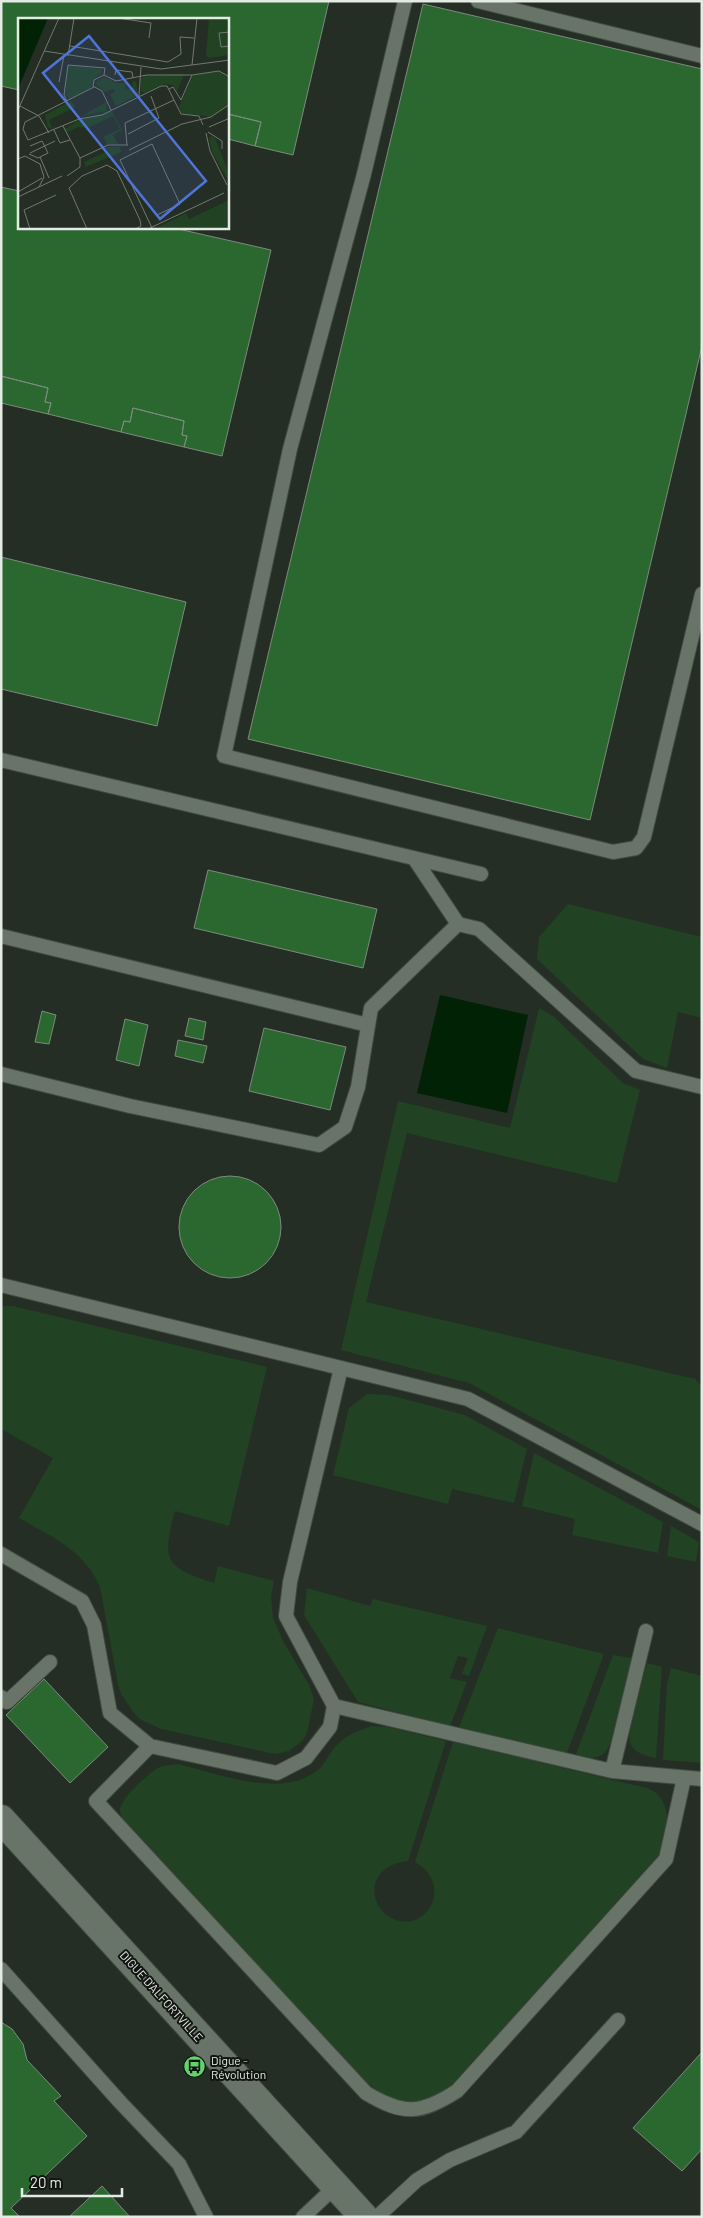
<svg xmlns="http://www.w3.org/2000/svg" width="703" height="2218" font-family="Barlow,sans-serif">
	<rect width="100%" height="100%" fill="#252e25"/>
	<!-- green -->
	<path fill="#214223" d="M 568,904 L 702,937 L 702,1018 L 678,1012 L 667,1068 L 643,1059 L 537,959 L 539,937 Z
		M 539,1008 L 553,1016 L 623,1083 L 640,1090 L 617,1183 L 407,1133 L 366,1302 L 695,1379 L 702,1386 L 702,1510 L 469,1383 L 341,1350 L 398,1101 L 510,1128 Z
		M 2,1306 L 13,1306 L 267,1367 L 229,1526 L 175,1511 C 161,1562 166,1567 214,1583 L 218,1566 L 274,1581 L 271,1597 L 273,1618 L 283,1641 L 309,1685 L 314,1699 L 307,1733 L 303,1740 L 289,1751 L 275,1754 L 161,1729 L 141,1720 L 134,1713 L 121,1694 L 118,1684 L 100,1587 C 84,1550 52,1537 19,1518 L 53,1458 L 1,1429 Z
		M 367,1394 L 389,1395 L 465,1415 L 527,1449 L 514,1503 L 452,1489 L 448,1504 L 333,1475 L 349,1408 Z
		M 534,1453 L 663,1522 L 658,1553 L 572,1535 L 575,1519 L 522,1506 Z
		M 671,1526 L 699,1542 L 696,1562 L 667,1556 Z
		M 307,1588 L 370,1606 L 373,1599 L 487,1626 L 469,1676 L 462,1674 L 468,1658 L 458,1656 L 450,1678 L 467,1682 L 450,1726 L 358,1702 L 304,1615 Z
		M 498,1628 L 604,1654 L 567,1753 L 459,1727 Z
		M 613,1655 L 632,1658 C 628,1677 617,1746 602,1755 C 592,1760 585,1758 576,1754 Z
		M 647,1663 L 662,1667 L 656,1758 C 646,1756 635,1754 630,1743 C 626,1733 644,1677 647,1663 Z
		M 671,1668 L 702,1676 L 702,1763 L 663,1760 L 667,1684 Z
		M 371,1726 L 388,1727 L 446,1741 L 408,1861 C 389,1863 371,1874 375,1897 C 377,1905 382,1912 388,1916 C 423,1939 457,1886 415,1862 L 453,1742 L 647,1788 C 675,1799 667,1831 661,1853 L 449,2088 C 416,2110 395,2105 365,2081 L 127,1823 C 123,1819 120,1815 120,1809 C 121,1798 149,1773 158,1768 C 165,1765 171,1765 178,1764 C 220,1774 283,1800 319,1769 C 326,1762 329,1754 335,1747 C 344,1736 358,1731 371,1726 Z"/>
	<!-- water -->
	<path fill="#022206" d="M 440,995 L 528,1015 L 507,1113 L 417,1093 Z"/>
	<!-- building -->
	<path fill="#2b6830" stroke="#7e897e" d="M 1,1 L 329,1 L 293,155 L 255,146 L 261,122 L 228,114 L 228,19 L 19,19 L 19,90 L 1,86 Z
		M 423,4 L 702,69 L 702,346 L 590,820 L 248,739 Z
		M 228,114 L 261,122 L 255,146 L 228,139 Z
		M 1,187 L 19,191 L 19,228 L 174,228 L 271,250 L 222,456 L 184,447 L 187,436 L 182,435 L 184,421 L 133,408 L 130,422 L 124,421 L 121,432 L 48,414 L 51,403 L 45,402 L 48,388 L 1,376 Z
		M 1,376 L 48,388 L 45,402 L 51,403 L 48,414 L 1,403 Z
		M 133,408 L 184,421 L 182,435 L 187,436 L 184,447 L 121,432 L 124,421 L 130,422 Z
		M 1,557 L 186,602 L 157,726 L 1,689 Z
		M 208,870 L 377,909 L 363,968 L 194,928 Z
		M 42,1011 L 56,1015 L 49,1044 L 35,1042 Z
		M 189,1018 L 206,1022 L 203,1040 L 185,1036 Z
		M 125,1019 L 148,1025 L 139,1066 L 116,1060 Z
		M 264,1028 L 346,1047 L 330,1110 L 249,1091 Z
		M 178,1040 L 207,1046 L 203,1063 L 175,1056 Z
		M179 1227a51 51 0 1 1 102 0a51 51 0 1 1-102 0Z
		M 44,1679 L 108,1747 L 70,1783 L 6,1715 Z
		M 1,2022 L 12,2029 L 23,2044 L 27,2060 L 61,2096 L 54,2101 L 87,2136 L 11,2208 L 20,2217 L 1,2217 Z
		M 702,2052 L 702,2149 L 682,2171 L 633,2128 Z
		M 102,2186 L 130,2217 L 69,2217 Z"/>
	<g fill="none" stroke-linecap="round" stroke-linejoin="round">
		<defs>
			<path id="lane" d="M 405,1 L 364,174 L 290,449 L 224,756 L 613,852 L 636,848 L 644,837 L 702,594
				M 478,1 L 702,56
				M 1,760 L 481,874
				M 414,858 L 458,924 L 479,929 L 636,1071 L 702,1087
				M 1,936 L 368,1025
				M 1,1074 L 130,1106 L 319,1145 L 345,1127 L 358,1087 L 371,1008 L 458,924
				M 1,1285 L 468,1399 L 702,1524
				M 1,1554 L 82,1601 L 94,1625 L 110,1713 L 150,1746 L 277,1773 L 306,1758 L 330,1727 L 334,1706 L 286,1616 L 290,1582 L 341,1368
				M 1,1697 L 7,1702 L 50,1662
				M 334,1706 L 612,1771 L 702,1779
				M 150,1746 L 96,1801 L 366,2093 C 403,2115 420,2115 457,2091 L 666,1859 L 684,1778
				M 612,1771 L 646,1631
				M 1,1969 L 120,2102 L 179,2164 L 206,2217
				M 303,2217 L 336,2186
				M 377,2217 L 417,2180 L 450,2160 L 516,2132 L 618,2020"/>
			<path id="secondary" d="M 1,1819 L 364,2217"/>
		</defs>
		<!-- lane casing -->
		<use href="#lane" stroke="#414941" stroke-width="16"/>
		<!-- secondary casing -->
		<use href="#secondary" stroke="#414941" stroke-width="30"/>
		<!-- lane -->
		<use href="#lane" stroke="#697469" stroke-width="14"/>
		<!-- secondary -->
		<use href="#secondary" stroke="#697469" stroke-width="28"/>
	</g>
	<!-- icons -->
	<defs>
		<symbol id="bus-disc" viewBox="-11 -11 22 22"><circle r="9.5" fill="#60d56b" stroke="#111511"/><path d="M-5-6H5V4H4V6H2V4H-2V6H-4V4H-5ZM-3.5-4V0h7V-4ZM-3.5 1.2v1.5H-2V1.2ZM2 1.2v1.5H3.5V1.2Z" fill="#111"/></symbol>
	</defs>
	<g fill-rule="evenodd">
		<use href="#bus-disc" x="182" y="2054" width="25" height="25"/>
	</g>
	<g text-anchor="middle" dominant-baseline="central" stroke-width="4" stroke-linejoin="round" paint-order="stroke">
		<!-- street labels -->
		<g font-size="12" fill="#e4eae4" stroke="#111511">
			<text transform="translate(162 1996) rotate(48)">DIGUE D'ALFORTVILLE</text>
		</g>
		<!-- poi labels -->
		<g font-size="12" fill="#e4eae4" stroke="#111511" text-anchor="start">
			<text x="211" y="2060">Digue -<tspan x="211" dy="14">Révolution</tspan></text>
		</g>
	</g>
	<!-- overview -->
	<g transform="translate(18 18)">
		<rect width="211" height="211" fill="#252e25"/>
		<path d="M 191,0 L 211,0 L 211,37 L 191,40 L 188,37 ZM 50,47 L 84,51 L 84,55 L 75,62 L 73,70 L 51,81 L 47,77 ZM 202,53 L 210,60 L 210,87 L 193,99 L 164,95 L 161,89 L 175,57 ZM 166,56 L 159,74 L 155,67 L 145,66 L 126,75 L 123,73 L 123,61 L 128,57 ZM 86,59 L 99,65 L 107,65 L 108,71 L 114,70 L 114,64 L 118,63 L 120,77 L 98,88 L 92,76 L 97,74 L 95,71 L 87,74 L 76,65 ZM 53,83 L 58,89 L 31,102 L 34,110 L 42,108 L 34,111 L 30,109 L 27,97 ZM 88,84 L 89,93 L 53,101 L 64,98 ZM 94,93 L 104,112 L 95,117 L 100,126 L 89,126 L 85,119 L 102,111 L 95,98 L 70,110 L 61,109 L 49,114 L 47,111 L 61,102 ZM 193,118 L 197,120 L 211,155 L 211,164 L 194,134 L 191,121 ZM 88,129 L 102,129 L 103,134 L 68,149 L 66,144 L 90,133 ZM 211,182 L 211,211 L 139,210 L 168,195 L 171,201 Z" fill="#214223"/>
		<path d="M 0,0 L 30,0 L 0,71 Z" fill="#022206"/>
		<path fill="none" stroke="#717971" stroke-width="1" d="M 100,0 L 133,5 L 131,20M 212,14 L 201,15 L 203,29 L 212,28M 52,28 L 150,44 L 163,36 L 162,19 L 176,20M 26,33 L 143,51 L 212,42M 50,38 L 56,0M 174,47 L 179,0M 97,57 L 98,52 L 114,54 L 115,60M 41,64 L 46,37M 76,69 L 7,104 L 5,111 L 10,122 L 61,101 L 84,97 L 143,68 L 149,68 L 163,96 L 181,98 L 185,107M 151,71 L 155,69 L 163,82 L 174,57 L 201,53 L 210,58 L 212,66M 121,78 L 123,49M 49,83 L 46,77 L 50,47 L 87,50 L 86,57M 2,88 L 21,98 L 31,115M 0,92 L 41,0M 93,92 L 84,73 L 75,68 L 76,62 L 86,57 L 98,63 L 129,57 L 174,57M 45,108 L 62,140 L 62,149 L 49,158M 191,109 L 212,100M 36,112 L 42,125 L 52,122M 190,114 L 204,123 L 204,131M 188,115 L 192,133 L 209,167M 110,116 L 141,100 L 133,78M 109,127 L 107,105 L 156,82M 111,132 L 164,106 L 193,99 L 212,86M 12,135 L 37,123M 11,136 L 20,140 L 30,135 L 24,123 L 12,128M 22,139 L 31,160M 62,140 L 90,127 L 110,127M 0,141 L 7,138 L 22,146 L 26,159 L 21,169M 0,174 L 24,160M 0,179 L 44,158M 134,210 L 102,142 L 134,126 L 162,186 L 139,197M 12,211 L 6,192 L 38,177M 69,211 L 51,170 L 64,158 L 89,147 L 99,153 L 122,202 L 123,208 L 117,211M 130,211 L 206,175"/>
		<path fill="#4f75db" fill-opacity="0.15" stroke="#4f75db" stroke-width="2.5" d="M 71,18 L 188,163 L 142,201 L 25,55 Z"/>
		<rect width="211" height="211" fill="none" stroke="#e4eae4" stroke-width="2.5"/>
	</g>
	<!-- border -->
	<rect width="703" height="2218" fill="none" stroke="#e4eae4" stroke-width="5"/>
	<!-- scale -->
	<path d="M22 2188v8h100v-8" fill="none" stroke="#e4eae4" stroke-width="2.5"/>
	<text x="30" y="2188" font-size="15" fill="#e4eae4" stroke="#111511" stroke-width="4" paint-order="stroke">20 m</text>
</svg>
